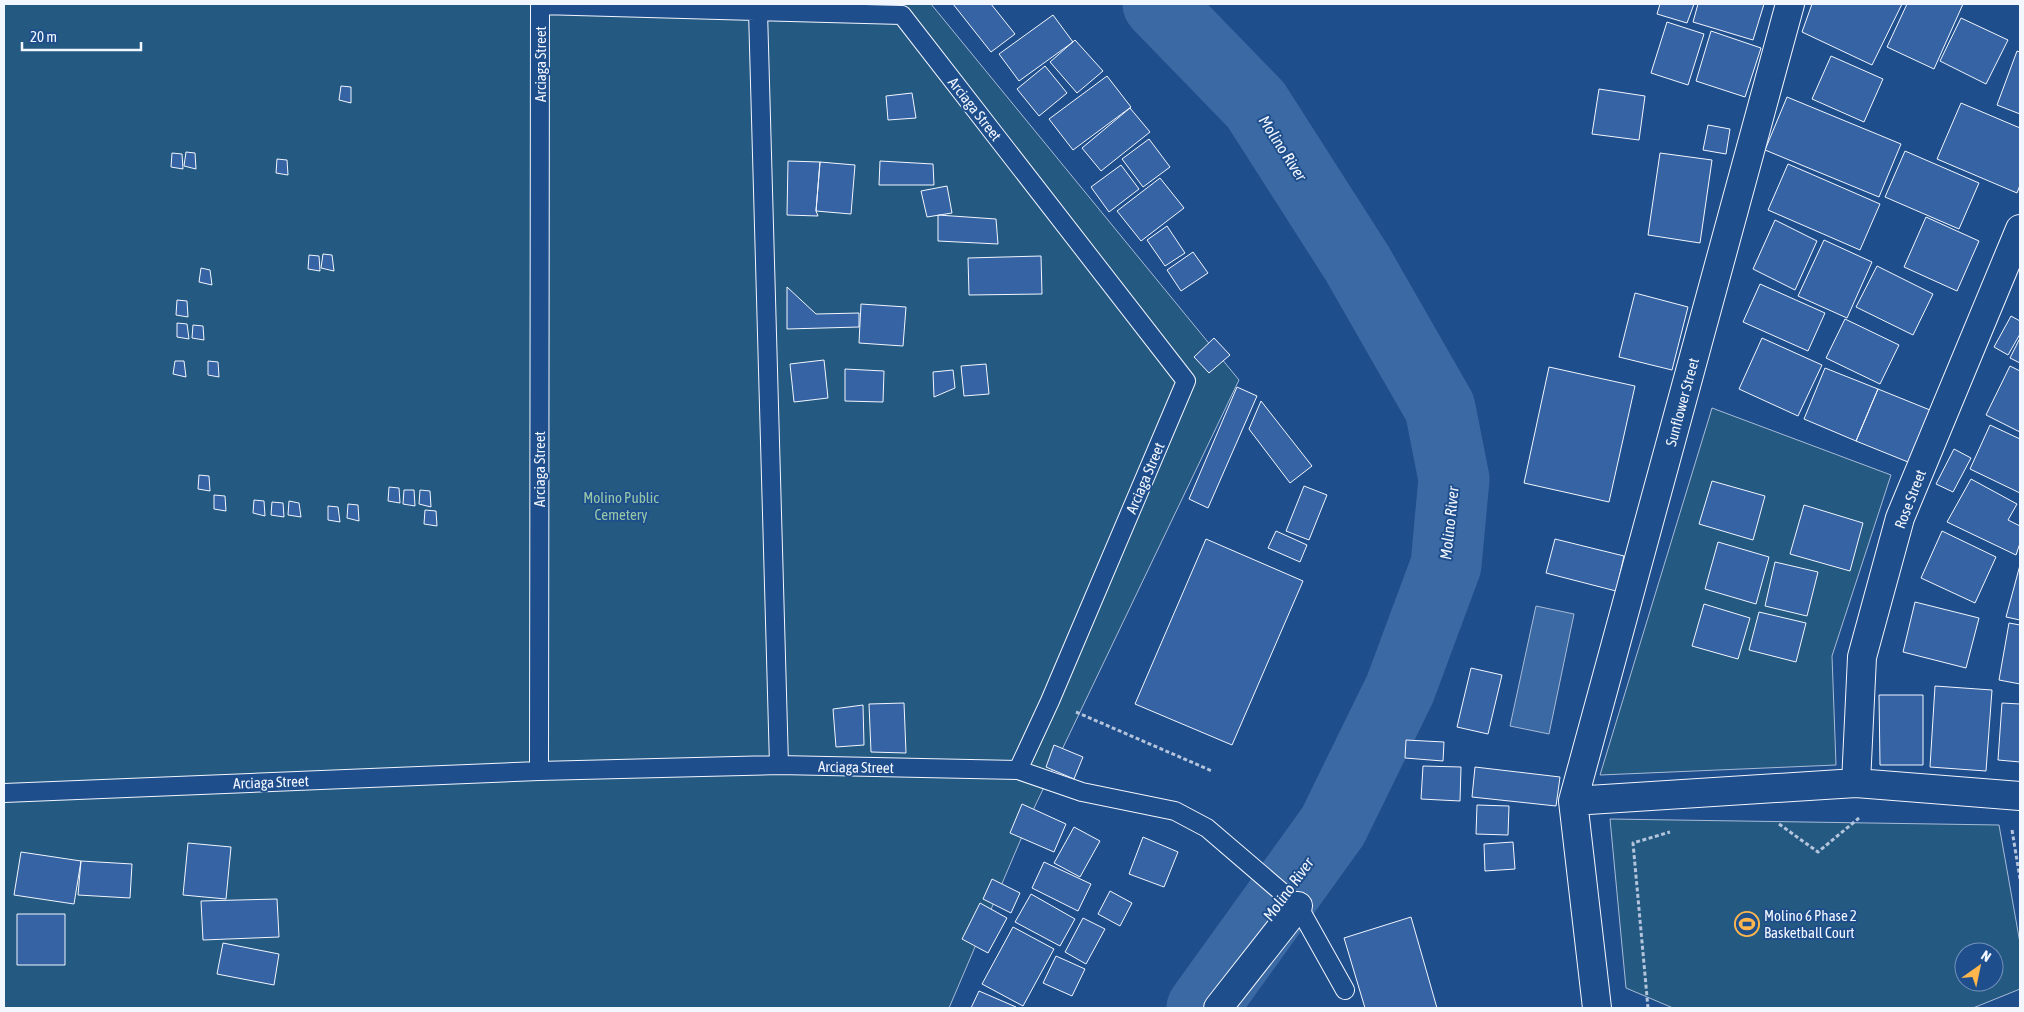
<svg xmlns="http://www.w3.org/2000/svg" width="2024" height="1012" font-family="'Asap Condensed',sans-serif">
	<rect width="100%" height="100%" fill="#1f4e8c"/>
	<!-- green -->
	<path fill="#245a82" stroke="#a8bbd7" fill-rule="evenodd" d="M 4,4 L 931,4 L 1239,380 L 1035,806 L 949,1008 L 4,1008 Z
		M 1712,408 L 1891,475 L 1832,656 L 1836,765 L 1600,775 Z
		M 1610,819 L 1999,825 L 2020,943 L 2020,989 L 1973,1008 L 1673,1008 L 1626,988 ZM 1964,952 L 1994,952 L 1994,982 L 1964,982 Z"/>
	<!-- water -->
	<path fill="#3b69a3" stroke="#a8bbd7" d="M 1536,606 L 1574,614 L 1549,734 L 1510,726 Z"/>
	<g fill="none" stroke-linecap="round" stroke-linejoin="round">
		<!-- river -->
		<path stroke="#3b69a3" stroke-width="71" d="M 1158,4 L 1256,105 L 1357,263 L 1440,408 L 1454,479 L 1446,565 L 1400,689 L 1333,826 L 1202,1008"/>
	</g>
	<!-- building -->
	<path fill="#3563a3" stroke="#f2f6ff" d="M 953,4 L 991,4 L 1015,34 L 991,52 Z
		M 1660,4 L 1694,4 L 1687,23 L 1657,14 Z
		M 1698,4 L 1764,4 L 1753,40 L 1693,22 Z
		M 1812,4 L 1902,4 L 1872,65 L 1802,32 Z
		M 1907,4 L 1963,4 L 1934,69 L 1887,47 Z
		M 1053,15 L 1073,42 L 1019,81 L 999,54 Z
		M 1961,18 L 2008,40 L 1986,84 L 1940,61 Z
		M 1667,22 L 1704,34 L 1688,85 L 1651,73 Z
		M 1711,31 L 1761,48 L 1745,97 L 1696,81 Z
		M 1075,40 L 1103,71 L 1077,93 L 1050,62 Z
		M 2017,51 L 2020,52 L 2020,114 L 1997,105 Z
		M 1831,56 L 1883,79 L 1864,122 L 1812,99 Z
		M 1045,66 L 1067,93 L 1039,116 L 1017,89 Z
		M 1107,76 L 1131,107 L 1073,150 L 1049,119 Z
		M 341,86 L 351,87 L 351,103 L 339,100 Z
		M 1599,89 L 1645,96 L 1639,140 L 1592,134 Z
		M 912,93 L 916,118 L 888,120 L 886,96 Z
		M 1787,97 L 1901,144 L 1879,197 L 1765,150 Z
		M 1961,103 L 2020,128 L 2020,185 L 2017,193 L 1937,159 Z
		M 1130,108 L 1150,132 L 1101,171 L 1082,148 Z
		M 1708,125 L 1730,129 L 1726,154 L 1703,150 Z
		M 1149,139 L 1170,167 L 1143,187 L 1122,159 Z
		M 1905,151 L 1979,183 L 1959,229 L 1885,197 Z
		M 186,152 L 195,153 L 196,169 L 184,166 Z
		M 172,153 L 182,154 L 183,169 L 171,167 Z
		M 1660,153 L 1712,160 L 1700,243 L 1648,235 Z
		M 277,159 L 287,160 L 288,175 L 276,173 Z
		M 788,161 L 820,162 L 816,211 L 818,216 L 787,215 Z
		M 880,161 L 933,164 L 934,185 L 879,185 Z
		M 820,162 L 855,165 L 851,214 L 816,211 Z
		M 1788,164 L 1880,204 L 1860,250 L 1768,210 Z
		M 1121,165 L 1139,189 L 1109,212 L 1091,187 Z
		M 1160,178 L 1184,208 L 1141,241 L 1117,211 Z
		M 947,186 L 952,213 L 927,217 L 921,191 Z
		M 938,215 L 996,219 L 998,244 L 938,241 Z
		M 1926,217 L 1979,241 L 1957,291 L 1904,267 Z
		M 1775,220 L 1817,241 L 1795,290 L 1753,269 Z
		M 1167,226 L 1185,253 L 1165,266 L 1147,240 Z
		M 1824,240 L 1872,262 L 1847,318 L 1798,296 Z
		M 1193,252 L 1208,273 L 1181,291 L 1167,270 Z
		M 323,254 L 332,255 L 334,271 L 321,268 Z
		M 309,255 L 319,256 L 320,271 L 308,269 Z
		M 1041,256 L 1042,294 L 969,295 L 968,258 Z
		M 1877,266 L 1933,294 L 1913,335 L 1856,307 Z
		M 201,268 L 210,270 L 212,285 L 199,282 Z
		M 1760,284 L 1825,313 L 1808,351 L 1743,322 Z
		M 787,287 L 816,314 L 859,313 L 859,327 L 787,329 Z
		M 1635,293 L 1688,307 L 1672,370 L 1619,357 Z
		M 177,300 L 187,301 L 188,317 L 176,315 Z
		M 861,304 L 906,307 L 903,346 L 859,343 Z
		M 2011,316 L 2020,321 L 2020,334 L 2008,355 L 1994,347 Z
		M 1845,319 L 1899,345 L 1880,384 L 1826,358 Z
		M 177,323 L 187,324 L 189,339 L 177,337 Z
		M 193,325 L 203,326 L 204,340 L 192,338 Z
		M 1214,338 L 1230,355 L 1209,373 L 1194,357 Z
		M 1762,338 L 1822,365 L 1798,416 L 1739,389 Z
		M 2020,338 L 2020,363 L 2010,358 Z
		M 824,360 L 828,398 L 794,402 L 790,364 Z
		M 175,361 L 184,361 L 186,377 L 173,374 Z
		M 208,361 L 218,362 L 219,377 L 208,375 Z
		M 986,364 L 989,394 L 964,396 L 961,366 Z
		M 2010,366 L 2020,371 L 2020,432 L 1986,415 Z
		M 1549,367 L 1635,386 L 1609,502 L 1524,483 Z
		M 1825,368 L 1878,389 L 1856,441 L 1804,419 Z
		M 845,369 L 884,371 L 883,402 L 845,401 Z
		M 953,370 L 955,388 L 934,397 L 933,372 Z
		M 1237,387 L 1257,396 L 1208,508 L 1189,499 Z
		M 1878,389 L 1930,410 L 1908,462 L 1856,441 Z
		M 1261,401 L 1312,466 L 1290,483 L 1249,429 Z
		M 1990,425 L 2020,439 L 2020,493 L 1970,469 Z
		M 1954,449 L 1971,458 L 1953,492 L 1936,484 Z
		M 199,475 L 209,476 L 210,491 L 198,489 Z
		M 1971,479 L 2017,504 L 2008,520 L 2020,526 L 2020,543 L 2016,555 L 1947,522 Z
		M 1712,481 L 1765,496 L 1753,540 L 1699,524 Z
		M 1304,486 L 1327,495 L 1309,540 L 1286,531 Z
		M 389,487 L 399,488 L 400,503 L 388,501 Z
		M 404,490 L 414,490 L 415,506 L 403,504 Z
		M 420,490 L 430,491 L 431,507 L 419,504 Z
		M 214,495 L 225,496 L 226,511 L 214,509 Z
		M 254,500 L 264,501 L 265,516 L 253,513 Z
		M 289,501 L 299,503 L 301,517 L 288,515 Z
		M 272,502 L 283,503 L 284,517 L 271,515 Z
		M 348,504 L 358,505 L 359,521 L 347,518 Z
		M 1804,505 L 1863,523 L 1850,571 L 1790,554 Z
		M 328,506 L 338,507 L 340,522 L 328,520 Z
		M 425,510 L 436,511 L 437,526 L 424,524 Z
		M 1276,531 L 1307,545 L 1300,562 L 1268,548 Z
		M 1942,531 L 1996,557 L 1975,603 L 1921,578 Z
		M 1206,539 L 1303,581 L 1232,745 L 1135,704 Z
		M 1555,539 L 1624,556 L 1616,591 L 1546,573 Z
		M 1718,542 L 1769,557 L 1756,604 L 1705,589 Z
		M 1775,562 L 1818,572 L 1807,616 L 1765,606 Z
		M 2020,565 L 2020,620 L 2006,617 Z
		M 1915,602 L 1979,618 L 1966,668 L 1903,652 Z
		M 1704,604 L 1750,618 L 1738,659 L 1692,646 Z
		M 1759,612 L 1806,623 L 1796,662 L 1749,650 Z
		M 2009,623 L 2020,625 L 2020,684 L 1999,680 Z
		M 1471,668 L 1502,675 L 1488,734 L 1457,727 Z
		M 1935,686 L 1992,690 L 1986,771 L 1930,767 Z
		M 1879,695 L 1923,695 L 1923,765 L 1880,765 Z
		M 904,703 L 906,753 L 871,752 L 869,704 Z
		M 2002,703 L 2020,704 L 2020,762 L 1998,760 Z
		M 863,705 L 864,745 L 836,747 L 833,709 Z
		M 1406,740 L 1444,742 L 1443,761 L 1405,758 Z
		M 1054,745 L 1083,757 L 1074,779 L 1046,767 Z
		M 1423,766 L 1461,767 L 1460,801 L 1421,799 Z
		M 1475,767 L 1560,777 L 1556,806 L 1472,797 Z
		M 1022,804 L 1066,824 L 1054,852 L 1010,833 Z
		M 1477,805 L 1509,806 L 1508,835 L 1476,834 Z
		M 1074,827 L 1100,841 L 1080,877 L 1054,863 Z
		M 1143,837 L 1178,852 L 1164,887 L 1129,874 Z
		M 1513,842 L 1515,869 L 1485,871 L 1484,844 Z
		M 188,843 L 231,847 L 226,899 L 183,895 Z
		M 21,852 L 81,861 L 74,904 L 14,895 Z
		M 81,861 L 132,864 L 130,898 L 78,895 Z
		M 1044,862 L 1091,884 L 1078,911 L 1032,888 Z
		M 992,879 L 1020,893 L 1011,913 L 983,899 Z
		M 1110,891 L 1132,903 L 1120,926 L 1098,914 Z
		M 1031,894 L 1075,919 L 1060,946 L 1015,922 Z
		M 277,899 L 279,937 L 203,940 L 201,901 Z
		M 980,903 L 1007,918 L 988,953 L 962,939 Z
		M 17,914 L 65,914 L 65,965 L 17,965 Z
		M 1411,917 L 1437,1008 L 1365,1008 L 1344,938 Z
		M 1083,918 L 1105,929 L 1086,964 L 1065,952 Z
		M 1013,927 L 1054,949 L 1023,1006 L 982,984 Z
		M 223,943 L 279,954 L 274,985 L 217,974 Z
		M 1056,956 L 1085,969 L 1072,996 L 1043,983 Z
		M 979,991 L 1016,1007 L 1016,1008 L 971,1008 Z"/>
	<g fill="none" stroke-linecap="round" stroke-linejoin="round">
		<defs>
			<path id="lane" d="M 758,11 L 779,765
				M 539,771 L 540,5 L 902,15 L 1186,381 L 1050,701 L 1018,770
				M 4,793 L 539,771 L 779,765 L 1018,770 L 1082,792 L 1175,811 L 1207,828 L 1298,906 L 1345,990"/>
			<path id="street" d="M 1856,783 L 1862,657 L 1900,518 L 2020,229
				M 1573,801 L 1856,783 L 2020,796
				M 1218,1008 L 1298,906
				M 1597,1008 L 1573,801 L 1790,4"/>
		</defs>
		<!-- lane casing -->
		<use href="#lane" stroke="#f2f6ff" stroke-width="20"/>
		<!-- street casing -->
		<use href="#street" stroke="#f2f6ff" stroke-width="30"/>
		<!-- path -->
		<path stroke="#b3c4dc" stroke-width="3" stroke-dasharray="4 2.5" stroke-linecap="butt" d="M 1076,712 L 1212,771
			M 1779,824 L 1818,852 L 1859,818
			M 2012,830 L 2020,879
			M 1648,1008 L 1633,843 L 1670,832"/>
		<!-- lane -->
		<use href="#lane" stroke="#1f4e8c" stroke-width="18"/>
		<!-- street -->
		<use href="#street" stroke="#1f4e8c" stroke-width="28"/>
	</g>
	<!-- icons -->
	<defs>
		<symbol id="stadium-ring" viewBox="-11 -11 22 22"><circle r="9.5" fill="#1f4e8c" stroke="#ffb74d" stroke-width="1.5"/><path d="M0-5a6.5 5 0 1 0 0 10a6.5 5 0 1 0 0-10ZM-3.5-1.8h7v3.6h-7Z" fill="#ffb74d"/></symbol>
	</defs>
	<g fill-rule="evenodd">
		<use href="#stadium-ring" x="1733" y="910" width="28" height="28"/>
	</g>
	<g text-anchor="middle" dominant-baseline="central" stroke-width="4" stroke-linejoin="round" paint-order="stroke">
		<!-- street labels -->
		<g font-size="15" fill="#f2f6ff" stroke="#1f4e8c">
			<text transform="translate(540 64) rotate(-90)">Arciaga Street</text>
			<text transform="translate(975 109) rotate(52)">Arciaga Street</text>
			<text transform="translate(1682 402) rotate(-75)">Sunflower Street</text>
			<text transform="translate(539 469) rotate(-90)">Arciaga Street</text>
			<text transform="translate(1145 478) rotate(-67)">Arciaga Street</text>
			<text transform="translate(1910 499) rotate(-69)">Rose Street</text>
			<text transform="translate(856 767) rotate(1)">Arciaga Street</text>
			<text transform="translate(271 782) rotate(-2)">Arciaga Street</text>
		</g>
		<!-- park labels -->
		<g font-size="15" fill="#97c8a6" stroke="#1f4e8c">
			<text x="621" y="497">Molino Public<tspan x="621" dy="17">Cemetery</tspan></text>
		</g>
		<!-- poi labels -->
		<g font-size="15" fill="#f2f6ff" stroke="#1f4e8c" text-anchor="start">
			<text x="1764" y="915">Molino 6 Phase 2<tspan x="1764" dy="17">Basketball Court</tspan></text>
		</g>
		<!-- water labels -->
		<g font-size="16" font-style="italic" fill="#f2f6ff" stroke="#1f4e8c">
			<text transform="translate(1283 148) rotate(57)">Molino River</text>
			<text transform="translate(1449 523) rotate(-84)">Molino River</text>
			<text transform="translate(1288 889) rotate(-54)">Molino River</text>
		</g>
	</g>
	<!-- border -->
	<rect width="2024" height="1012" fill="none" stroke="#f2f6ff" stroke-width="10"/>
	<!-- north arrow -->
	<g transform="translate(1979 967) rotate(33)"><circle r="24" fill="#1f4e8c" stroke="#7391ba"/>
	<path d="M0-4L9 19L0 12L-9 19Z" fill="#ffb74d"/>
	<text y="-8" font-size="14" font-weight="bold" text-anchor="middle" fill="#f2f6ff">N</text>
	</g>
	<!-- scale -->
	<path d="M22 42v8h119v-8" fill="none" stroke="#f2f6ff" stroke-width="2.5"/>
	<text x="30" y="42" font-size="15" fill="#f2f6ff" stroke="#1f4e8c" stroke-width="4" paint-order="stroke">20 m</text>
</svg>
